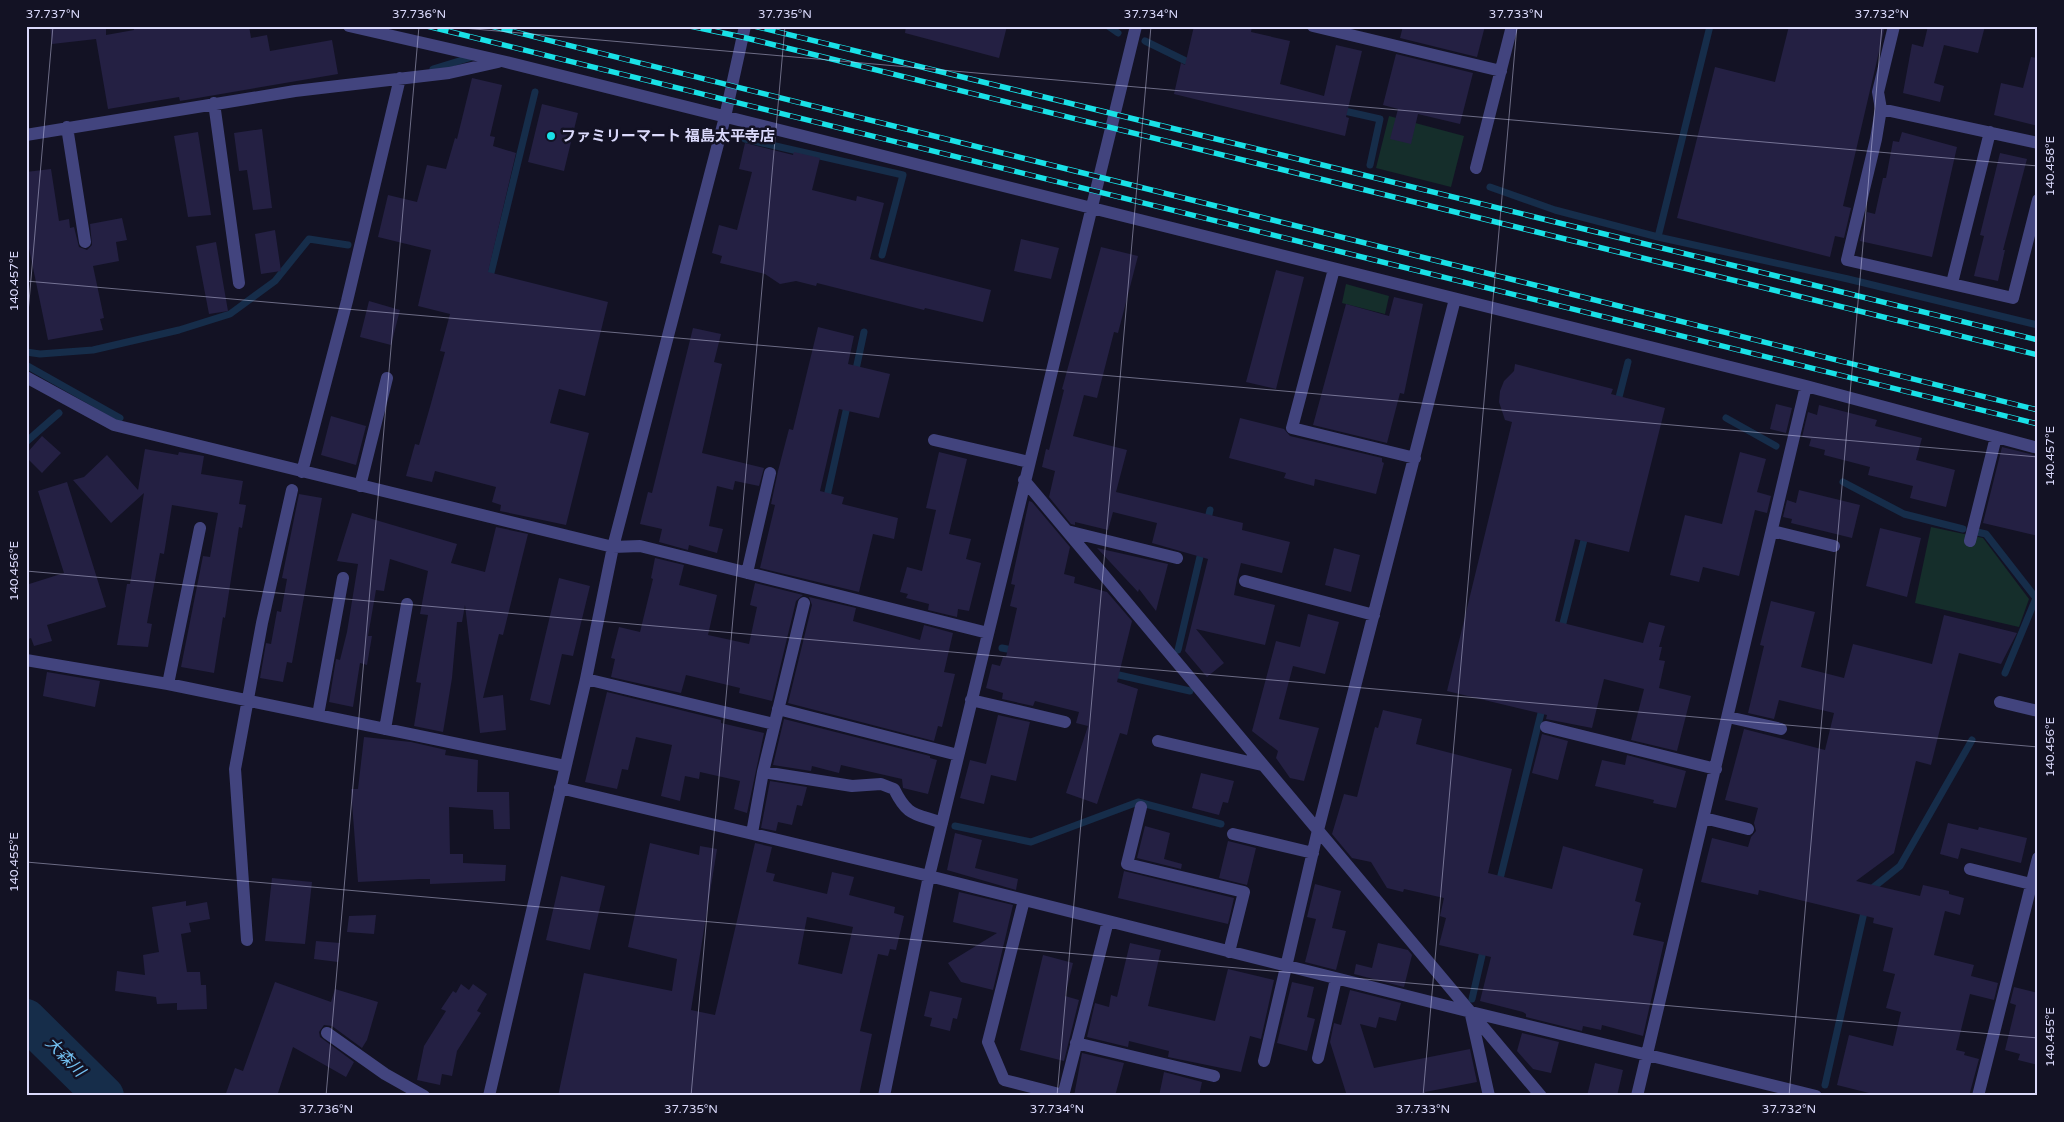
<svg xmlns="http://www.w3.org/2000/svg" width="2064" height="1122" font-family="'Varela Round','Noto Sans JP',sans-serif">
	<rect width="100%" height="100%" fill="#131224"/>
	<!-- green -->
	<path fill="#152e2b" d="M 1389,116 L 1464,136 L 1451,187 L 1376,168 Z
		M 1346,284 L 1389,296 L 1385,314 L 1342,303 Z
		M 1931,527 L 1983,538 L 2029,599 L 2019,627 L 1915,603 Z"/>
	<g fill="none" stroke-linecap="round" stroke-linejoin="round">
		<!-- stream -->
		<path stroke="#162d4a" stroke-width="7" d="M 1108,26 L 1118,33
			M 1145,41 L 1194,65
			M 433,69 L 472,57
			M 1340,110 L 1380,119 L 1370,165
			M 745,139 L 903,175 L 882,255
			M 1490,187 L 1555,210 L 1658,237 L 1848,279 L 2038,325
			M 1658,237 L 1710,26
			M 489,281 L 535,92
			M 26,352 L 40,354 L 93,350 L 179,330 L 230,314 L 275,281 L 309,239 L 348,245
			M 26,365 L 120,418
			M 855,374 L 864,332
			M 1617,405 L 1628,362
			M 1726,418 L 1776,446
			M 26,442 L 59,413
			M 1843,482 L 1904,514 L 1963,529
			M 826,501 L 848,402
			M 1207,523 L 1210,510
			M 1977,532 L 1986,534 L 2036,598 L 2005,673
			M 1561,631 L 1586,532
			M 1002,648 L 1017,651
			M 1178,650 L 1202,548
			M 1110,673 L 1190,691
			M 955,826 L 1031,842 L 1138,802 L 1221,824
			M 1499,883 L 1543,705
			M 1870,890 L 1900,866 L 1972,740
			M 1472,999 L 1484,947
			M 1825,1085 L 1865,908"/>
		<!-- river -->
		<path stroke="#162d4a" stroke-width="40" d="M 26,1019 L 104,1096"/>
	</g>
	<!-- building -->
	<path fill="#242043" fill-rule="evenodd" d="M 50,26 L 106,26 L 106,35 L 134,30 L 133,26 L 249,26 L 251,38 L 267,35 L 270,51 L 332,40 L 338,74 L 180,101 L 179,97 L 108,109 L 96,39 L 52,44 Z
		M 906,26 L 1007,26 L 999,58 L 905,33 Z
		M 1194,26 L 1252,26 L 1251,32 L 1290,41 L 1280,84 L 1324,96 L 1336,45 L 1362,51 L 1346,117 L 1349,118 L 1345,136 L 1174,94 L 1181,63 L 1185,65 Z
		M 1403,26 L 1485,26 L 1477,57 L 1400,38 Z
		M 1789,26 L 1885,26 L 1843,206 L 1851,208 L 1844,238 L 1835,236 L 1830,257 L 1677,218 L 1715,67 L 1775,82 Z
		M 1928,26 L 1985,26 L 1978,53 L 1944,45 L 1934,83 L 1944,86 L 1940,102 L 1903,93 L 1912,44 L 1923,47 Z
		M 1396,54 L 1473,73 L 1460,124 L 1418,114 L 1411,144 L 1390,139 L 1398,109 L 1383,105 Z
		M 2031,57 L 2038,58 L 2038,126 L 1994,115 L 2001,83 L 2023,88 Z
		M 472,78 L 502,85 L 490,136 L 495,137 L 493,146 L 516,153 L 488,272 L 608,302 L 585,396 L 559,389 L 550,423 L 589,433 L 566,525 L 500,511 L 501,505 L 492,502 L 496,487 L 435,471 L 432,482 L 406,476 L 415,444 L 419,445 L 430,407 L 445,352 L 440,351 L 450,314 L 418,306 L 431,250 L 378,237 L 388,195 L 417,202 L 427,165 L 446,169 L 455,138 L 457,139 Z
		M 542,104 L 578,113 L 564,171 L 528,162 Z
		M 262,129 L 272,208 L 253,210 L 247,170 L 239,171 L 234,133 Z
		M 198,132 L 211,215 L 188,217 L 174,136 Z
		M 1902,132 L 1957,147 L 1932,257 L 1860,241 L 1867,212 L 1875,214 L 1883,178 L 1886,178 L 1893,141 L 1899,142 Z
		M 745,143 L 793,155 L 794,152 L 820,158 L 812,190 L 856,201 L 857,196 L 884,203 L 870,259 L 991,290 L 983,322 L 925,308 L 924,310 L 817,283 L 816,286 L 796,281 L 780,284 L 765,274 L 720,263 L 722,256 L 712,253 L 719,225 L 737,230 L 752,172 L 739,169 Z
		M 2000,153 L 2027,159 L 2003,250 L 2005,250 L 1998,281 L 1974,276 L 1984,236 L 1980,235 Z
		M 51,169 L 59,221 L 69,219 L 70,228 L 74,227 L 79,247 L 87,250 L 92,245 L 90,224 L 122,218 L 127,240 L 116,242 L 119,261 L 93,266 L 104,318 L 100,319 L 103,330 L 48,340 L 26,234 L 26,172 Z
		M 275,230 L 281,271 L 261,274 L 255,234 Z
		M 1021,239 L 1059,248 L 1051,279 L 1014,271 Z
		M 216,242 L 228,311 L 209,314 L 196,246 Z
		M 1101,247 L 1138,256 L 1118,333 L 1114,332 L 1097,398 L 1084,395 L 1073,436 L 1127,450 L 1116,492 L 1243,523 L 1242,530 L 1290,542 L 1282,573 L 1241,563 L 1237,579 L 1234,595 L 1275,605 L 1265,645 L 1196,629 L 1224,663 L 1207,677 L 1185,651 L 1208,559 L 1152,543 L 1157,523 L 1113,512 L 1108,530 L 1075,522 L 1075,525 L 1071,524 L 1049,497 L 1055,471 L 1042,467 L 1046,449 L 1049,450 L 1064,390 L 1062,389 Z
		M 1276,270 L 1304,277 L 1276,389 L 1246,382 Z
		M 1394,297 L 1423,304 L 1404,394 L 1400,393 L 1387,443 L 1313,425 L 1346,304 L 1389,316 Z
		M 369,301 L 400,310 L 391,345 L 360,337 Z
		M 818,327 L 854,336 L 848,364 L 890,374 L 879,418 L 839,409 L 820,491 L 844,497 L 842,504 L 898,518 L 894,539 L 873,534 L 859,592 L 760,568 L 775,505 L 771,504 L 778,471 L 789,429 L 793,430 Z
		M 693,328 L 721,334 L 714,362 L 722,364 L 702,453 L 764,468 L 759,486 L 735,481 L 733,490 L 717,486 L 709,526 L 723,529 L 717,553 L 689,545 L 688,550 L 659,542 L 662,529 L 640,524 L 648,492 L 652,493 Z
		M 1515,364 L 1613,389 L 1611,394 L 1665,408 L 1629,552 L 1575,539 L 1555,621 L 1643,643 L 1649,622 L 1665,626 L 1659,647 L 1662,647 L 1659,660 L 1665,661 L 1659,688 L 1691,696 L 1677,751 L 1631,740 L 1644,689 L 1604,679 L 1592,728 L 1546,719 L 1547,715 L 1447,691 L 1512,422 L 1505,420 L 1499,402 L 1500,391 L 1504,381 L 1514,371 Z
		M 1776,404 L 1792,408 L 1786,433 L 1770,429 Z
		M 1819,405 L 1877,420 L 1875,426 L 1922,438 L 1916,460 L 1955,470 L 1946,507 L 1910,498 L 1913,486 L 1868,475 L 1870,467 L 1824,455 L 1825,450 L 1809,446 L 1811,439 L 1802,437 L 1808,412 L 1817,415 Z
		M 331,416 L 366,426 L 356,465 L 321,455 Z
		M 1240,418 L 1284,429 L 1290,436 L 1382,458 L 1382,462 L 1384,463 L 1376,494 L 1315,479 L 1314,486 L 1284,478 L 1286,473 L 1229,458 Z
		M 42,436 L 61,453 L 42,473 L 26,457 L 26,454 Z
		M 2002,447 L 2038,456 L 2038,536 L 1983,523 Z
		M 145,449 L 178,455 L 179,452 L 204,456 L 201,474 L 243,481 L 239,504 L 246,505 L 242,528 L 239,527 L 225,618 L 223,617 L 214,673 L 181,667 L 203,556 L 210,557 L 218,513 L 172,505 L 164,554 L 160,553 L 147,623 L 152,624 L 148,647 L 117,645 L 127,584 L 130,584 L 144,493 L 111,523 L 73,480 L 84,477 L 107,455 L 138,490 Z
		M 939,452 L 967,459 L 949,534 L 971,539 L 966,559 L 981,563 L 969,611 L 958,609 L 957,617 L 928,610 L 929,604 L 906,598 L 908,594 L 900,592 L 907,567 L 922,571 L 936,510 L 926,508 Z
		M 1740,452 L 1766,459 L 1757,492 L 1771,496 L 1767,513 L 1755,510 L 1739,576 L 1703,567 L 1699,582 L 1670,575 L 1685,515 L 1722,524 Z
		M 67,482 L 106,607 L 47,625 L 52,641 L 34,646 L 31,638 L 26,640 L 26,585 L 64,573 L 38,491 Z
		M 1799,490 L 1860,505 L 1852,538 L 1791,523 L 1792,519 L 1783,517 L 1787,500 L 1796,503 Z
		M 299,494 L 322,498 L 292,663 L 287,662 L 283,682 L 260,678 L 266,643 L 271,644 L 277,611 L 281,612 L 287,579 L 282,578 Z
		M 1029,501 L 1032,502 L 1070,547 L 1064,574 L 1075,577 L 1074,583 L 1107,592 L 1132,621 L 1117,682 L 1138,689 L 1127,735 L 1120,733 L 1097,804 L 1066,793 L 1088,726 L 1076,723 L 1079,712 L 1035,701 L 1033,706 L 1002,699 L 1003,693 L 986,688 L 992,664 L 1000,666 L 1003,657 L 1006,657 L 1017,608 L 1010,606 L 1015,585 L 1011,584 Z
		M 352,513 L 457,544 L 451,563 L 485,572 L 496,527 L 528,534 L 503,635 L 499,634 L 483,698 L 503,695 L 506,730 L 480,733 L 465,605 L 462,622 L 457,622 L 452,678 L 443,732 L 414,726 L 421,683 L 416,682 L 428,615 L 420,614 L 428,571 L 390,559 L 384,591 L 376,590 L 368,636 L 372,636 L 367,665 L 360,663 L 353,707 L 329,702 L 336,659 L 340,660 L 347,632 L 358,564 L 337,561 Z
		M 1880,528 L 1921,538 L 1907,597 L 1866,586 Z
		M 1097,548 L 1168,564 L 1156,611 L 1139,589 L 1138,592 Z
		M 1334,548 L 1360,555 L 1351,592 L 1325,585 Z
		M 655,558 L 684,565 L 679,585 L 717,595 L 708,635 L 749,644 L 757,607 L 750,605 L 755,583 L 803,595 L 796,601 L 772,701 L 739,693 L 740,688 L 686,675 L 681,693 L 611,677 L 615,659 L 611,658 L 619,627 L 640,632 L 653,579 L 651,578 Z
		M 559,578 L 590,586 L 573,656 L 562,654 L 550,705 L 530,700 Z
		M 809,597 L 856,608 L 853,621 L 920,640 L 924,625 L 953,633 L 944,672 L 955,674 L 942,727 L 938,726 L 934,741 L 788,703 L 812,605 Z
		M 1771,601 L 1815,612 L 1801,667 L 1844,678 L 1853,644 L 1932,664 L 1944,615 L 2017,633 L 2001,664 L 1959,653 L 1931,765 L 1916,761 L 1894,853 L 1856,881 L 1920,896 L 1923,885 L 1949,891 L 1949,894 L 1964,898 L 1960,915 L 1945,911 L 1934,955 L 1974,965 L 1971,976 L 1998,983 L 1994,1000 L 1970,994 L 1956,1050 L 1965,1052 L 1964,1055 L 1979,1059 L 1969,1096 L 1881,1096 L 1837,1085 L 1849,1035 L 1893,1046 L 1901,1012 L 1886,1008 L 1895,974 L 1883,971 L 1893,928 L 1873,923 L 1874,918 L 1759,890 L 1758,895 L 1701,882 L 1712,838 L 1748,847 L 1751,837 L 1756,831 L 1754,823 L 1758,808 L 1725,800 L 1744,729 L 1825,750 L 1834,713 L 1779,700 L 1774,719 L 1748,713 L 1764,646 L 1760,645 Z
		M 1308,614 L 1339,622 L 1325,674 L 1293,666 L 1279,719 L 1319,728 L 1304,781 L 1290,778 L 1276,758 L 1278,751 L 1252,731 L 1276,641 L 1300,647 Z
		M 47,672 L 100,681 L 95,707 L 43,696 Z
		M 607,692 L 721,720 L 721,723 L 764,733 L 747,813 L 734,809 L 740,781 L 700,772 L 699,779 L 685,776 L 680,801 L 661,796 L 672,745 L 636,737 L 628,770 L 622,769 L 617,789 L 585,782 Z
		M 1383,710 L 1422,719 L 1416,744 L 1512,769 L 1488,873 L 1552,889 L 1563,846 L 1643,869 L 1635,901 L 1641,903 L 1633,935 L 1664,942 L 1643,1036 L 1602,1025 L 1601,1030 L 1583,1026 L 1582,1031 L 1526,1017 L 1526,1014 L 1523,1012 L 1480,1001 L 1491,957 L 1439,945 L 1446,918 L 1440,916 L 1444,898 L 1404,889 L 1403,892 L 1387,888 L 1371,862 L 1352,858 L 1332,834 L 1344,794 L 1357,797 L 1375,727 L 1378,728 Z
		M 998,715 L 1030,722 L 1016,781 L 991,775 L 984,804 L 960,798 L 970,760 L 986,764 Z
		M 784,719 L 930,756 L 930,758 L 937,760 L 928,794 L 903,788 L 902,779 L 841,765 L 839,773 L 812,766 L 811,771 L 773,765 Z
		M 1542,734 L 1568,741 L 1558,780 L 1532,773 Z
		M 364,737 L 411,742 L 446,750 L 445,755 L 478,760 L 477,792 L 509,792 L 510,829 L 494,829 L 493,810 L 449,807 L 450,854 L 463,854 L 463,863 L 506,865 L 505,881 L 430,884 L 430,879 L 420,879 L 358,882 L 351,789 L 358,789 Z
		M 1627,755 L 1686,771 L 1676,808 L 1653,803 L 1654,800 L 1595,786 L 1602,760 L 1625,765 Z
		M 1201,773 L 1234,781 L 1228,803 L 1223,802 L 1219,815 L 1192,808 Z
		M 770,781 L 807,787 L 802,806 L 797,805 L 792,825 L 778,822 L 776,831 L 761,828 Z
		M 1948,823 L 1978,830 L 1979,827 L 2027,838 L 2021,863 L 1961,848 L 1958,859 L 1940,854 Z
		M 1145,826 L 1170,833 L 1164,859 L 1182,864 L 1181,869 L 1137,858 Z
		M 955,833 L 982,840 L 975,868 L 1018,879 L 1016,890 L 947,870 Z
		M 1228,841 L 1256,848 L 1247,885 L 1219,878 Z
		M 650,843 L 699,855 L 700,846 L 717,849 L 691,1010 L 715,1015 L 755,843 L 772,847 L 766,872 L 775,874 L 773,881 L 827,894 L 832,872 L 854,877 L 849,895 L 895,907 L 894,913 L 904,916 L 896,950 L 890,949 L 888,956 L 878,954 L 860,1031 L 872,1034 L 859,1096 L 558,1096 L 584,973 L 672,991 L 677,959 L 628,947 ZM 807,917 L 853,927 L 842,974 L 798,964 Z
		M 1124,871 L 1234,898 L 1228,924 L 1118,898 Z
		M 561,876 L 605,886 L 590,950 L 546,940 Z
		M 272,878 L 312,882 L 305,944 L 265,941 Z
		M 1315,884 L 1341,891 L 1332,928 L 1346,931 L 1336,970 L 1305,962 L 1316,919 L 1307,917 Z
		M 959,892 L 1013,905 L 993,990 L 961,982 L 948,963 L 997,933 L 953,922 Z
		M 186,901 L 186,906 L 207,902 L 210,919 L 189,923 L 191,932 L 181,934 L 187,972 L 200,972 L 201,985 L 206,985 L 207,1009 L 177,1010 L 177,1003 L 157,1004 L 156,997 L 115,991 L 117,971 L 145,975 L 143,955 L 159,952 L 152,907 Z
		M 376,915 L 374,934 L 347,932 L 349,916 Z
		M 316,941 L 340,943 L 338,962 L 314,959 Z
		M 1130,943 L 1161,950 L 1148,1006 L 1215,1021 L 1228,969 L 1274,980 L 1261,1039 L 1250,1036 L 1241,1072 L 1168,1057 L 1169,1051 L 1129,1041 L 1128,1047 L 1087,1037 L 1095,1003 L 1109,1007 L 1111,995 L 1117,997 Z
		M 1378,943 L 1408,950 L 1412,955 L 1404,987 L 1354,974 L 1356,964 L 1372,968 Z
		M 1043,955 L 1073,963 L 1065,996 L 1079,1000 L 1064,1061 L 1020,1050 Z
		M 275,982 L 331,1002 L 335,989 L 378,1002 L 367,1040 L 362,1048 L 332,1026 L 324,1025 L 319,1032 L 320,1037 L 354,1062 L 346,1077 L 293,1047 L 277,1096 L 225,1096 L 235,1068 L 243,1071 Z
		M 1292,982 L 1314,987 L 1307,1017 L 1315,1019 L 1307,1051 L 1277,1043 Z
		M 461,984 L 469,990 L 473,984 L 487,994 L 477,1011 L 481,1013 L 457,1051 L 452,1076 L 442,1074 L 440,1085 L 417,1080 L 424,1046 L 446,1011 L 441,1009 L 453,991 L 456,993 Z
		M 2014,987 L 2038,993 L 2038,1065 L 2018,1060 L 2020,1054 L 2005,1050 L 2016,1005 L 2010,1003 Z
		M 1350,990 L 1401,1003 L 1396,1021 L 1379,1017 L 1376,1028 L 1360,1024 L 1374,1068 L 1470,1049 L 1477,1082 L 1425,1092 L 1426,1096 L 1347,1096 L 1330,1042 L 1334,1023 L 1341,1025 Z
		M 930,991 L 962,998 L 957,1019 L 953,1018 L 950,1031 L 930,1026 L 932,1018 L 924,1016 Z
		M 1522,1033 L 1559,1042 L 1551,1073 L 1533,1069 L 1517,1051 Z
		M 1082,1053 L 1124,1063 L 1115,1096 L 1074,1096 Z
		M 1595,1063 L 1623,1070 L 1617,1096 L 1587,1096 Z
		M 1164,1072 L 1202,1082 L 1199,1096 L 1159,1096 Z"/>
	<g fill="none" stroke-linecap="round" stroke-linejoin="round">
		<!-- minor -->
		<path stroke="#42447e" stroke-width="12" d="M 349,26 L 502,61 L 1806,386 L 2038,448
			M 1313,26 L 1501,71
			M 214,103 L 239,283
			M 1881,109 L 1878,92 L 1894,26
			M 67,127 L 85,242
			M 26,135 L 295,91 L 449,73 L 498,62
			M 2038,143 L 1881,109 L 1876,139 L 1847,260 L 2013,298 L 2038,200
			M 1476,168 L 1512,26
			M 1334,269 L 1292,428 L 1415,458
			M 1952,283 L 1990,132
			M 26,377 L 114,425 L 613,547 L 640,546 L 988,633
			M 934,440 L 1029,462
			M 302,472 L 347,301 L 400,78
			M 1024,480 L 1541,1096
			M 360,486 L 387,378
			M 1067,531 L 1177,558
			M 1772,531 L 1834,546
			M 1970,541 L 1996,437
			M 747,573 L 770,473
			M 1245,581 L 1374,615
			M 804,603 L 763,772 L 852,786 L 881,784 L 894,789 C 908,817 914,813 942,823
			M 26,660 L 168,684 L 565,766
			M 586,679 L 774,724
			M 168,684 L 200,528
			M 971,700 L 1065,722
			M 2000,702 L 2038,711
			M 778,709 L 958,755
			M 318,715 L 343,578
			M 1728,717 L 1781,729
			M 1546,727 L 1716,769
			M 385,729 L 407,604
			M 1158,741 L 1262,765
			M 560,788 L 929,876 L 1471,1012 L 1816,1096
			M 1141,807 L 1127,864 L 1244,892 L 1229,952
			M 1704,818 L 1748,829
			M 752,833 L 763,772
			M 1233,834 L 1313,853
			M 1970,869 L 2031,884
			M 1024,900 L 988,1042 L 1004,1080 L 1063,1095
			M 247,940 L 235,769 L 262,623 L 292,490
			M 1471,1015 L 1489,1096
			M 327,1033 L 385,1074 L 424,1096
			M 1076,1043 L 1214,1076
			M 1318,1058 L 1336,979
			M 1264,1061 L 1318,830 L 1455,299
			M 489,1096 L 586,679 L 613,547 L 725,117 L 745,26
			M 884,1096 L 929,876 L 1136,26
			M 1063,1096 L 1108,921
			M 1637,1096 L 1806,386
			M 1978,1096 L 2038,858"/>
		<defs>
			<path id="rail" d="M 427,26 L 2038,424
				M 491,26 L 2038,410
				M 690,26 L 742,37 L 2038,355
				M 754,26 L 2038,340"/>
		</defs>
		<!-- rail casing -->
		<use href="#rail" stroke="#19e1e7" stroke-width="5.5"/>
		<!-- rail -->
		<use href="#rail" stroke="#131224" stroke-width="4" stroke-dasharray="11" stroke-linecap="butt"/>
	</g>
	<!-- ticks -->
	<path fill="none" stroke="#dad9fb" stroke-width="1" stroke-opacity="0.45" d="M 440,26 L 2038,166M 26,281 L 2038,457M 26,336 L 53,26M 26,571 L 2038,747M 26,862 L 2038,1038M 326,1096 L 419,26M 691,1096 L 785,26M 1057,1096 L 1151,26M 1423,1096 L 1517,26M 1789,1096 L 1882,26"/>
	<!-- markers -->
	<circle fill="#19e1e7" stroke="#131224" stroke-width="2" cx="551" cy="136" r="5"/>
	<g text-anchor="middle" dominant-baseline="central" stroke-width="5" stroke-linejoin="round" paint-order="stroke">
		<!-- poi labels -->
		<g font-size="15" font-weight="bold" fill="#dad9fb" stroke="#131224" text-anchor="start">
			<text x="561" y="136">ファミリーマート 福島太平寺店</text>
		</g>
		<!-- water labels -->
		<g font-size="16" font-style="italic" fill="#72bff0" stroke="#131224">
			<text transform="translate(65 1057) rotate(45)">大森川</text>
		</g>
	</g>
	<!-- border -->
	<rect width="2064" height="1122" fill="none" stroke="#131224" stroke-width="55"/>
	<rect x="28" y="28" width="2008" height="1066" fill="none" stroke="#dad9fb" stroke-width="2"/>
	<g font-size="12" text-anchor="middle" fill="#dad9fb">
		<text x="53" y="18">37.737°N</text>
		<text x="419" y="18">37.736°N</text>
		<text x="785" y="18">37.735°N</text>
		<text x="1151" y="18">37.734°N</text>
		<text x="1516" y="18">37.733°N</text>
		<text x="1882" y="18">37.732°N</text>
		<text transform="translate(2050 166) rotate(-90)" y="4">140.458°E</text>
		<text transform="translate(14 281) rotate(-90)" y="4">140.457°E</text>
		<text transform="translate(2050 456) rotate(-90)" y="4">140.457°E</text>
		<text transform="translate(14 571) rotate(-90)" y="4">140.456°E</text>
		<text transform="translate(2050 747) rotate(-90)" y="4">140.456°E</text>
		<text transform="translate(14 862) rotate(-90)" y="4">140.455°E</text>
		<text transform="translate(2050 1037) rotate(-90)" y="4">140.455°E</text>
		<text x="326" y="1113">37.736°N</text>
		<text x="691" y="1113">37.735°N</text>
		<text x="1057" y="1113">37.734°N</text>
		<text x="1423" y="1113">37.733°N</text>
		<text x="1789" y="1113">37.732°N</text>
	</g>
</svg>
